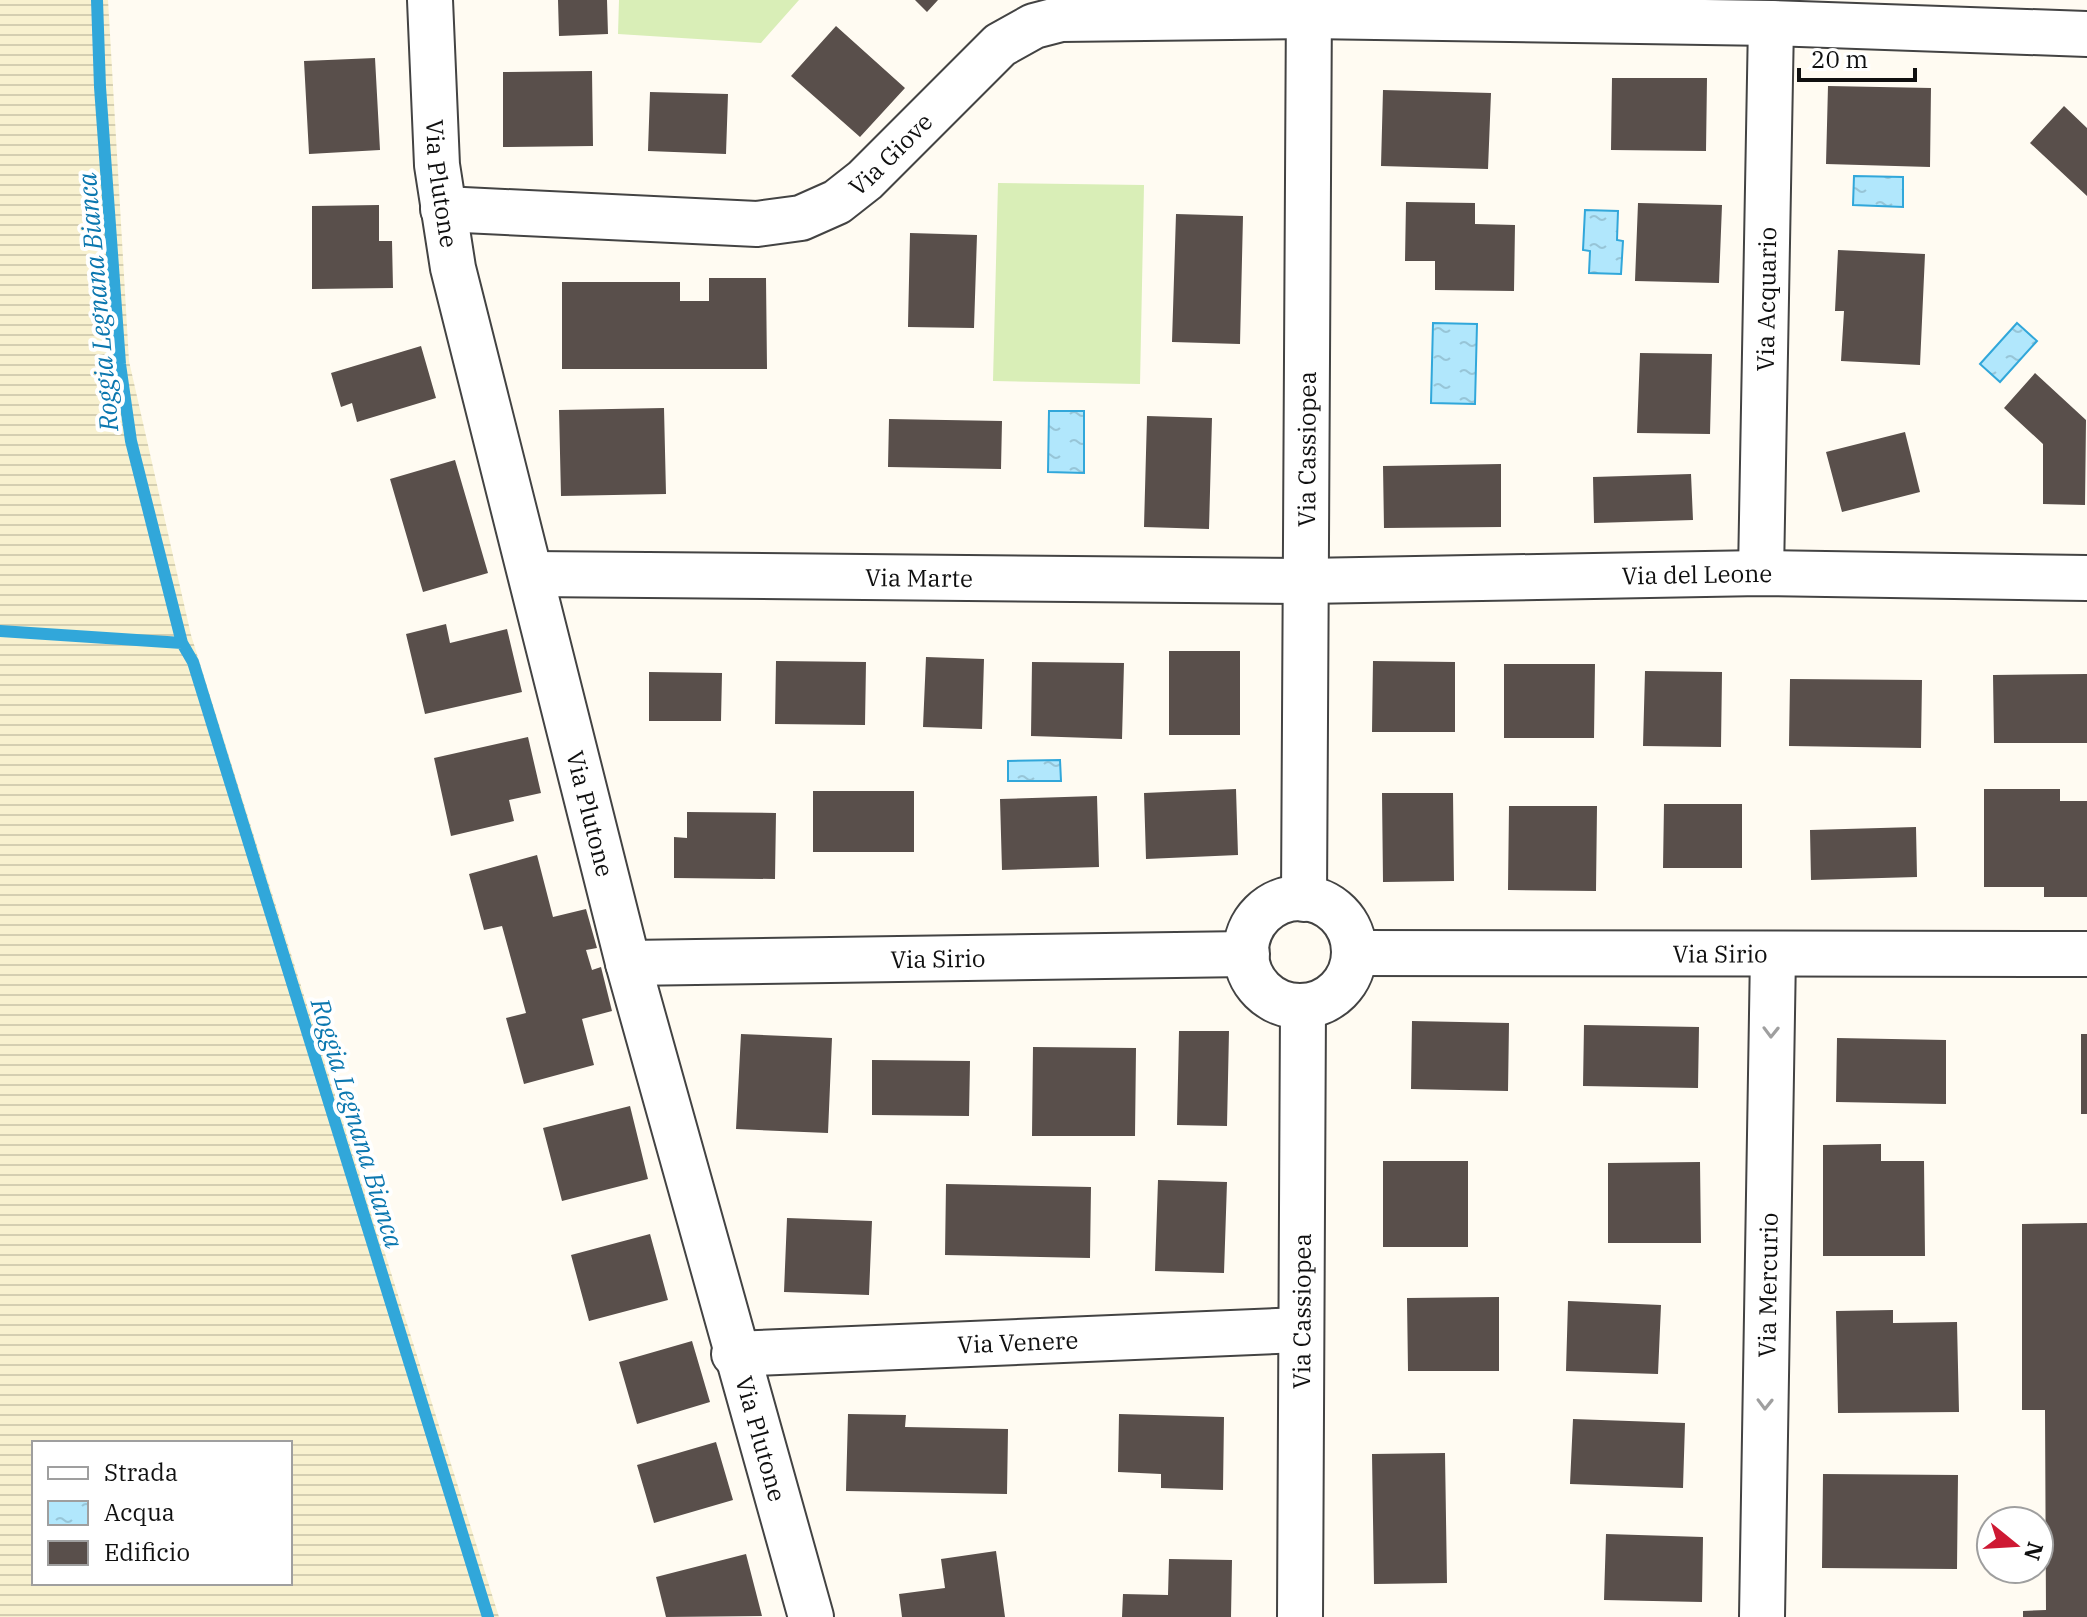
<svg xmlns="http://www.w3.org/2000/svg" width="2087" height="1617" font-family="'IBM Plex Serif',serif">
	<defs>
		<pattern id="farmland-rules" width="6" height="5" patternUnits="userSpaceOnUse" patternTransform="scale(2)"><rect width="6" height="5" fill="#f8f1cf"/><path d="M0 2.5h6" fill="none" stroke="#d4ceb1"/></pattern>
		<pattern id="water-ripples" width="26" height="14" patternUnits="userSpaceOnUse" patternTransform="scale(2)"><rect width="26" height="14" fill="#b1e7fc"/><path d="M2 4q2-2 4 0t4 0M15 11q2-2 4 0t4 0" fill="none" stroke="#97c5d7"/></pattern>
	</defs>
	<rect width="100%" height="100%" fill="#fffbf2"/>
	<!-- farmland -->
	<path fill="url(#farmland-rules)" fill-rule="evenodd" d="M 0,0 L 108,0 L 129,361 L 191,635 L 499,1617 L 0,1617 ZM 34,1443 L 290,1443 L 290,1583 L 34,1583 Z"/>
	<!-- grass -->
	<path fill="#d9eeb7" d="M 619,0 L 799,0 L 761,43 L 618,34 Z
		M 998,183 L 1144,185 L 1140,384 L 993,381 Z"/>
	<!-- water -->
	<path fill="url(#water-ripples)" stroke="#31a7da" stroke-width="2" d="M 1854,176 L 1903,177 L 1903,207 L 1853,205 Z
		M 1585,210 L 1618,211 L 1617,240 L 1623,241 L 1621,274 L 1589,273 L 1590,251 L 1583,250 Z
		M 1433,323 L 1477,324 L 1475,404 L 1431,403 Z
		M 2017,323 L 2037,341 L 2000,382 L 1980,364 Z
		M 1049,411 L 1084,411 L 1084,473 L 1048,472 Z
		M 1060,760 L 1061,781 L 1008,781 L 1008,761 Z"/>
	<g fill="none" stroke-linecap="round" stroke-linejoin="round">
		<!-- stream -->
		<path stroke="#31a7da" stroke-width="12" d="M 97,0 L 100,87 L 120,364 L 131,441 L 182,643 L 193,662 L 488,1617
			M 0,631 L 182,643"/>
	</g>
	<!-- building -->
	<path fill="#594f4b" d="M 558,0 L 607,0 L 608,34 L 559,36 Z
		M 915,0 L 938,0 L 927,12 Z
		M 836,26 L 905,88 L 860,137 L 791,76 Z
		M 375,58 L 380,150 L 309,154 L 304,61 Z
		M 592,71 L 593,146 L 503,147 L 503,72 Z
		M 1612,78 L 1707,78 L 1706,151 L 1611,150 Z
		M 1828,86 L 1931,88 L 1930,167 L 1826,164 Z
		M 1383,90 L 1491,93 L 1488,169 L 1381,166 Z
		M 650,92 L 728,94 L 726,154 L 648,151 Z
		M 2064,106 L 2087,128 L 2087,196 L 2030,143 Z
		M 1406,202 L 1475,203 L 1475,224 L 1515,225 L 1514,291 L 1435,290 L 1435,261 L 1405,261 Z
		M 1638,203 L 1722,205 L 1719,283 L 1635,281 Z
		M 379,205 L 379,241 L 392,241 L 393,288 L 312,289 L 312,206 Z
		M 1176,214 L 1243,216 L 1240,344 L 1172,342 Z
		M 910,233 L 977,235 L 974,328 L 908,327 Z
		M 1838,250 L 1925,254 L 1920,365 L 1841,361 L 1844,311 L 1835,311 Z
		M 709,278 L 766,278 L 767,369 L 562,369 L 562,282 L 680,282 L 680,301 L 709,301 Z
		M 421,346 L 436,398 L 357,422 L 352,403 L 341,407 L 331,373 Z
		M 1640,353 L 1712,354 L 1710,434 L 1637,433 Z
		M 2035,373 L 2086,420 L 2085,505 L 2043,504 L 2043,444 L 2004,408 Z
		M 664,408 L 666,494 L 561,496 L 559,410 Z
		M 1147,416 L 1212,418 L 1209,529 L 1144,527 Z
		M 889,419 L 1002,421 L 1001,469 L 888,467 Z
		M 1905,432 L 1920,492 L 1842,512 L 1826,452 Z
		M 455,460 L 488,573 L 423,592 L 390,479 Z
		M 1501,464 L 1501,527 L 1384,528 L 1383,466 Z
		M 1691,474 L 1693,520 L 1594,523 L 1593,477 Z
		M 446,624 L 450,643 L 507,629 L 522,692 L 425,714 L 406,634 Z
		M 1169,651 L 1240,651 L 1240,735 L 1169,735 Z
		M 926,657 L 984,659 L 982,729 L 923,727 Z
		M 776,661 L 866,662 L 865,725 L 775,724 Z
		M 1373,661 L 1455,662 L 1455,732 L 1372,732 Z
		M 1032,662 L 1124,663 L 1122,739 L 1031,736 Z
		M 1504,664 L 1595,664 L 1594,738 L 1504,738 Z
		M 1645,671 L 1722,672 L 1721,747 L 1643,746 Z
		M 649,672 L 722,673 L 721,721 L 649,721 Z
		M 2087,674 L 2087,743 L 1994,743 L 1993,675 Z
		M 1790,679 L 1922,680 L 1921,748 L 1789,746 Z
		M 528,737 L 541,793 L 509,800 L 514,821 L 451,836 L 434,758 Z
		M 1236,789 L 1238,855 L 1146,859 L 1144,793 Z
		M 1984,789 L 2060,789 L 2060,801 L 2087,801 L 2087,897 L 2044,897 L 2044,887 L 1984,887 Z
		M 813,791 L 914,791 L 914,852 L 813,852 Z
		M 1382,793 L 1453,793 L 1454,881 L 1383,882 Z
		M 1097,796 L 1099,867 L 1002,870 L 1000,799 Z
		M 1664,804 L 1742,804 L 1742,868 L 1663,868 Z
		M 1509,806 L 1597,806 L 1596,891 L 1508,890 Z
		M 687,812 L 776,813 L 775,879 L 674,878 L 674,837 L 687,838 Z
		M 1916,827 L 1917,877 L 1811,880 L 1810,830 Z
		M 537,855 L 553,917 L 586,909 L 597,948 L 586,950 L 592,970 L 601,967 L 612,1011 L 582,1019 L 594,1065 L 524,1084 L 506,1018 L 526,1013 L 502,926 L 484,930 L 469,874 Z
		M 1412,1021 L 1509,1023 L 1508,1091 L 1411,1089 Z
		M 1584,1025 L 1699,1027 L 1698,1088 L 1583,1086 Z
		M 1179,1031 L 1229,1031 L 1227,1126 L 1177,1125 Z
		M 741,1034 L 832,1038 L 828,1133 L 736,1129 Z
		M 2081,1034 L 2087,1034 L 2087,1114 L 2081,1114 Z
		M 1837,1038 L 1946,1040 L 1946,1104 L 1836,1102 Z
		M 1033,1047 L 1136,1048 L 1135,1136 L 1032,1136 Z
		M 872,1060 L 970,1061 L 969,1116 L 872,1115 Z
		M 630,1106 L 648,1179 L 562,1201 L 543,1128 Z
		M 1881,1144 L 1881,1161 L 1924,1161 L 1925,1256 L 1823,1256 L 1823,1145 Z
		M 1383,1161 L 1468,1161 L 1468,1247 L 1383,1247 Z
		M 1700,1162 L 1701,1243 L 1608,1243 L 1608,1163 Z
		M 1158,1180 L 1227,1182 L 1224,1273 L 1155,1271 Z
		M 946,1184 L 1091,1187 L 1090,1258 L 945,1255 Z
		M 787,1218 L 872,1221 L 869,1295 L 784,1292 Z
		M 2087,1223 L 2087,1617 L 2023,1617 L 2023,1611 L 2046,1610 L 2045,1410 L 2022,1410 L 2022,1224 Z
		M 650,1234 L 668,1300 L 589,1321 L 571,1255 Z
		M 1499,1297 L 1499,1371 L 1408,1371 L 1407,1298 Z
		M 1568,1301 L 1661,1305 L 1658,1374 L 1566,1371 Z
		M 1893,1310 L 1893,1323 L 1957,1322 L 1959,1412 L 1838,1413 L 1836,1311 Z
		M 692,1341 L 710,1402 L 637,1424 L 619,1362 Z
		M 848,1414 L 906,1415 L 905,1427 L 1008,1429 L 1007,1494 L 846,1491 Z
		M 1119,1414 L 1224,1417 L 1223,1490 L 1161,1488 L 1161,1474 L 1118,1472 Z
		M 1573,1419 L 1685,1423 L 1683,1488 L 1570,1484 Z
		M 716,1442 L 733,1500 L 654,1523 L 637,1465 Z
		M 1445,1453 L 1447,1583 L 1374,1584 L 1372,1454 Z
		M 1823,1474 L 1958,1475 L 1957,1569 L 1822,1568 Z
		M 1606,1534 L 1703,1537 L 1702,1602 L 1604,1600 Z
		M 996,1551 L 1005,1617 L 902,1617 L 899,1594 L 945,1588 L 941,1559 Z
		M 746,1554 L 762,1616 L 666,1617 L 656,1577 Z
		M 1169,1559 L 1232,1560 L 1231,1617 L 1122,1617 L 1123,1594 L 1168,1595 Z"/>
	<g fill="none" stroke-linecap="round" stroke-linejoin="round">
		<defs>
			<g id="minor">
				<path id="s1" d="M 430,0 L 437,165 L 453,268 L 628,963 L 811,1617"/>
				<path id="s2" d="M 443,209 L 757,224 L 801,218 L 837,202 L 865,180 L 1000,45 L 1034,26 L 1061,19 L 1309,16 L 1771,23 L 2087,34"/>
				<path id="s3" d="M 1761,573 L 1771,23"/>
				<path id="s4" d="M 531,574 L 1305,581 L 1761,573 L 2087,578"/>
				<circle cx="1300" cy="952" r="54"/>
				<path id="s5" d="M 1304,899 L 1309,0"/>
				<path id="s6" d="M 1354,953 L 2087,954"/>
				<path id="s7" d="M 628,963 L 1247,954"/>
				<path id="s8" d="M 734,1354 L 1301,1330"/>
				<path id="s9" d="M 1300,1617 L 1303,1006"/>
				<path id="s10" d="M 1762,1617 L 1773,954"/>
			</g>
		</defs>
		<!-- minor casing -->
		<use href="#minor" stroke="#434343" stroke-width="48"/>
		<!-- minor -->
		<use href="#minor" stroke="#fff" stroke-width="44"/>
	</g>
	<!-- one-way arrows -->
	<defs><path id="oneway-chevron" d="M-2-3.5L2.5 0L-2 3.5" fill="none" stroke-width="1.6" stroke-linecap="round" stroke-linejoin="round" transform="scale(2)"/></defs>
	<g stroke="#9f9f9f">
		<use href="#oneway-chevron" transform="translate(1771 1032) rotate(91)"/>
		<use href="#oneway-chevron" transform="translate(1765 1404) rotate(91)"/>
	</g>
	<g text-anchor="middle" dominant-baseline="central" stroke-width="8" stroke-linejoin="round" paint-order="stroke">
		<!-- street labels -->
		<g font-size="24" fill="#101010" stroke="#fff">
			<text stroke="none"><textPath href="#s2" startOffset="470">Via Giove</textPath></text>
			<text stroke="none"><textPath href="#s1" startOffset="184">Via Plutone</textPath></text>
			<text stroke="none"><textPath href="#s3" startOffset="274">Via Acquario</textPath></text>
			<text stroke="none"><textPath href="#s5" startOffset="450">Via Cassiopea</textPath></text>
			<text stroke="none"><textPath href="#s4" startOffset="1166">Via del Leone</textPath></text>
			<text stroke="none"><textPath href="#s4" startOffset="388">Via Marte</textPath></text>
			<text stroke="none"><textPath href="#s1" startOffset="832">Via Plutone</textPath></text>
			<text stroke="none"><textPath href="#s6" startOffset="366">Via Sirio</textPath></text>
			<text stroke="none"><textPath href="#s7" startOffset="310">Via Sirio</textPath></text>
			<text stroke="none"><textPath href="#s10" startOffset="332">Via Mercurio</textPath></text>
			<text stroke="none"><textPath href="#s9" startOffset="306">Via Cassiopea</textPath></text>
			<text stroke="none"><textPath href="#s8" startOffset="284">Via Venere</textPath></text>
			<text stroke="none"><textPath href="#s1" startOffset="1480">Via Plutone</textPath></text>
		</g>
		<!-- water labels -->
		<g font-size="26" font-style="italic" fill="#0b77af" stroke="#fff">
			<text transform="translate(97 302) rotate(-95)">Roggia Legnana Bianca</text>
			<text transform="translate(358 1123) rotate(73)">Roggia Legnana Bianca</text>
		</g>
	</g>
	<!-- legend -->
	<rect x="32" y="1441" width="260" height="144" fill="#ffffff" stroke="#9f9f9f" stroke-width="2"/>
	<rect x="48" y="1467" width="40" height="12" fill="#ffffff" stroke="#9f9f9f" stroke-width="2"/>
	<text x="104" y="1481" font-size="24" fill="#101010">Strada</text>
	<rect x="48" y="1501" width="40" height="24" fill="url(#water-ripples)" stroke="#9f9f9f" stroke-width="2"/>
	<text x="104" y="1521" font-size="24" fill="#101010">Acqua</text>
	<rect x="48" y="1541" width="40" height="24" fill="#594f4b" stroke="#9f9f9f" stroke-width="2"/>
	<text x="104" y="1561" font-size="24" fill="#101010">Edificio</text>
	<!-- north arrow -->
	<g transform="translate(2015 1545) rotate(108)"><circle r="38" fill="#ffffff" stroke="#9f9f9f" stroke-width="2"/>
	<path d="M0-6L14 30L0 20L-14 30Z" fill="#ce1933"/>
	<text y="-12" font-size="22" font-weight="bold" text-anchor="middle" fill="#101010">N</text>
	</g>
	<!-- scale -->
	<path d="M1799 68v12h116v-12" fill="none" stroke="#101010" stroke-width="4"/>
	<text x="1811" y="68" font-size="24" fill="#101010" stroke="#ffffff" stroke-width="6" paint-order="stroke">20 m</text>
</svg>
